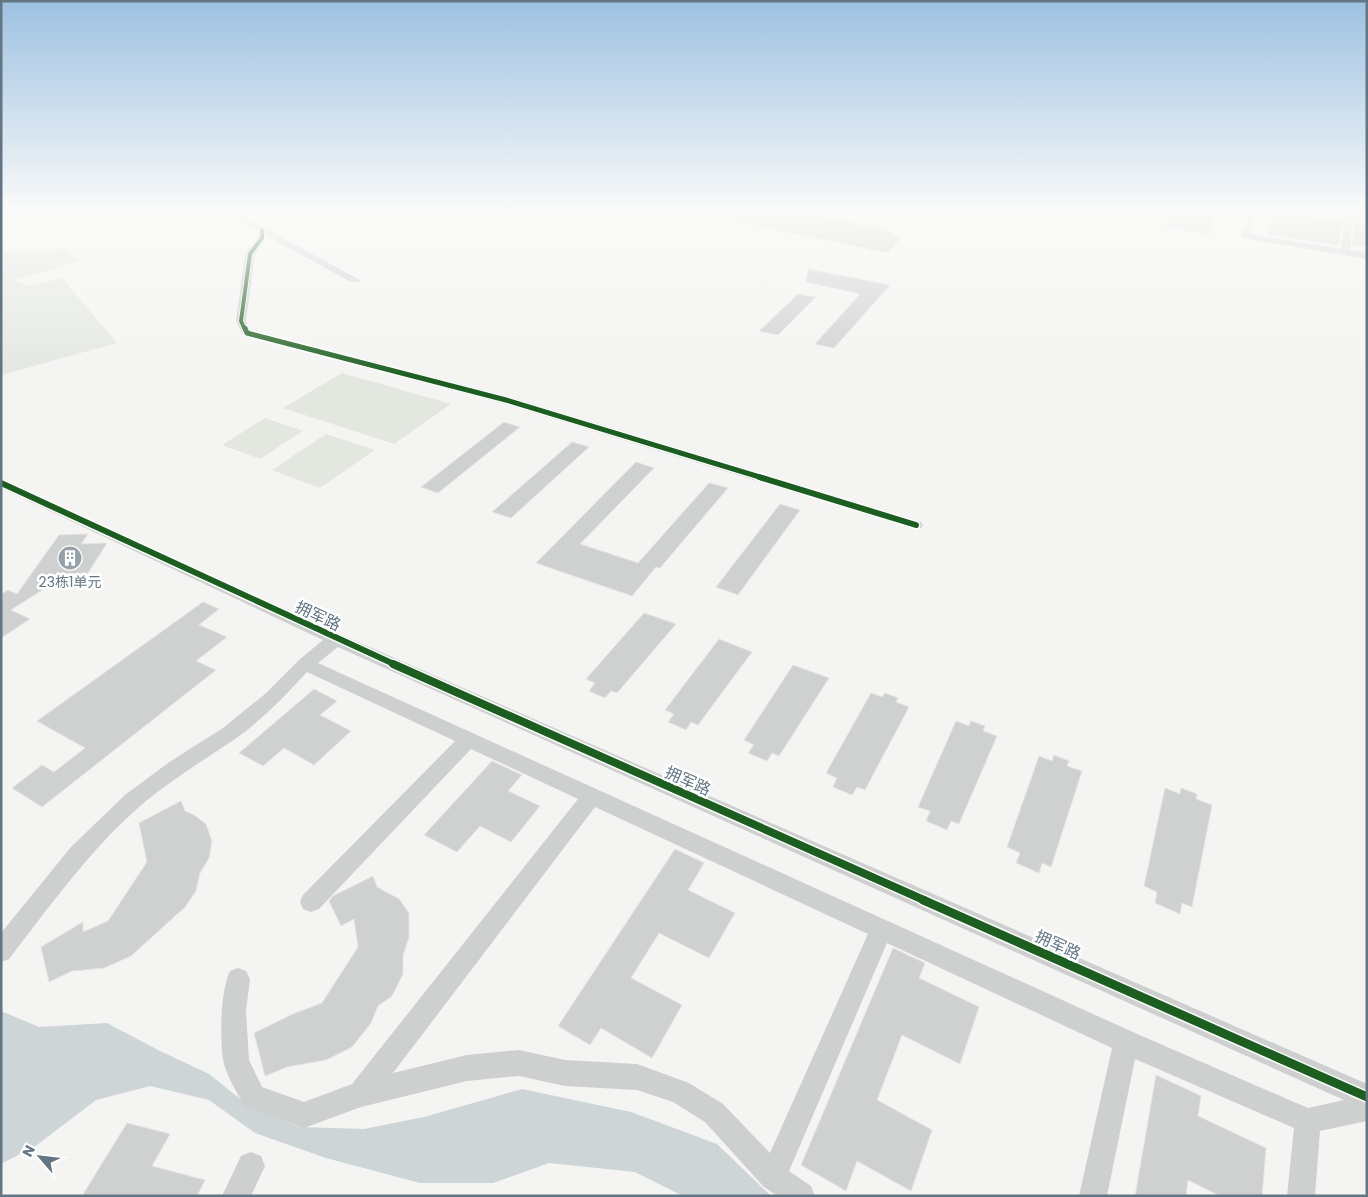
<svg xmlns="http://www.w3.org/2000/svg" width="1368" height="1197" font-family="Poppins,'Noto Sans SC',sans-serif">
	<rect width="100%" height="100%" fill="#f4f4f2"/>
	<!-- green -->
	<path fill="#e4e7e0" d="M 60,248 L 81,261 L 14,280 L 27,286 L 62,278 L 117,343 L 1,375 L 1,252 L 32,253 Z
		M 342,373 L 451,404 L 394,444 L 283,408 Z
		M 265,418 L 303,431 L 260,459 L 222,445 Z
		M 326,434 L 375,450 L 320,488 L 272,470 Z"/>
	<!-- water -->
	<path fill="#cdd5d7" d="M 1,1011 L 39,1027 L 107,1023 L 158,1050 L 209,1074 L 249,1106 L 300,1127 L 364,1129 L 424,1117 L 522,1089 L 631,1112 L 717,1144 L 771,1196 L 683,1196 L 635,1172 L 549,1163 L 493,1183 L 420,1183 L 326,1158 L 255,1133 L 209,1100 L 150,1086 L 96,1100 L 37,1145 L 1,1164 Z"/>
	<!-- building -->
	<path fill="#cfd0d0" stroke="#e4e4e2" d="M 720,211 L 793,211 L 886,228 L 900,239 L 888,253 L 720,218 Z
		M 1171,211 L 1216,211 L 1211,234 L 1166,228 Z
		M 1272,211 L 1311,211 L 1317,216 L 1342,219 L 1339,245 L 1268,235 Z
		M 1355,221 L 1367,223 L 1367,247 L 1352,245 Z
		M 808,269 L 890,285 L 834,348 L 815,344 L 860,294 L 806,282 Z
		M 798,294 L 816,297 L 778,335 L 759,331 Z
		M 504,422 L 520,427 L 438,493 L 421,487 Z
		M 572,442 L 589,447 L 511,518 L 492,512 Z
		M 636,462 L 654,468 L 580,544 L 638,563 L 709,483 L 728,488 L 660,568 L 656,567 L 632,596 L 536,563 Z
		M 780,504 L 800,510 L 738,595 L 716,587 Z
		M 88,534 L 81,544 L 107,543 L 88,573 L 60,574 L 53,583 L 11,610 L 30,619 L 1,638 L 1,594 L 8,590 L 17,594 L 59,535 Z
		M 203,602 L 219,609 L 199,625 L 227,637 L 196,661 L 216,670 L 42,807 L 12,788 L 42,765 L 54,772 L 85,748 L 37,721 Z
		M 644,613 L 676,624 L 617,693 L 611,691 L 605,698 L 589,691 L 595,683 L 586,679 Z
		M 719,639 L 752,652 L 698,725 L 691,722 L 686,730 L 668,722 L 674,714 L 665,710 Z
		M 793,665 L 829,678 L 779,756 L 772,753 L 767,761 L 748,753 L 754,745 L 744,740 Z
		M 314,689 L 337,701 L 320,715 L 351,731 L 314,765 L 284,748 L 263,766 L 239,753 Z
		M 871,693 L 882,697 L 885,693 L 898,698 L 896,702 L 909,707 L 865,790 L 857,787 L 852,795 L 833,787 L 837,778 L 826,773 Z
		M 956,721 L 969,726 L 971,721 L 985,726 L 983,731 L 997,736 L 959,824 L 951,821 L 947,830 L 926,821 L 930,811 L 918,807 Z
		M 1054,755 L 1069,761 L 1067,766 L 1082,771 L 1051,867 L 1042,863 L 1039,873 L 1016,863 L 1020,853 L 1007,847 L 1039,756 L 1052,761 Z
		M 492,761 L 522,775 L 508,791 L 540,806 L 511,842 L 480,826 L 457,852 L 424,835 Z
		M 1165,788 L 1180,794 L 1181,788 L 1197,794 L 1196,799 L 1212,805 L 1192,907 L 1182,903 L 1180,914 L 1155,903 L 1157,892 L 1144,886 Z
		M 181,801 L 185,811 L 194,815 L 206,824 L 212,841 L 209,858 L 200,873 L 196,891 L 185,907 L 131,956 L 104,968 L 72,971 L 49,982 L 41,947 L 83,922 L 83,932 L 108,921 L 147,862 L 139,823 Z
		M 675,849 L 704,863 L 688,890 L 735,913 L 709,958 L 659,933 L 631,978 L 682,1005 L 652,1058 L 601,1028 L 590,1045 L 558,1026 Z
		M 373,876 L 377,887 L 399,899 L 409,913 L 409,937 L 403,955 L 403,974 L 392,996 L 378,1006 L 371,1023 L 352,1047 L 326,1060 L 287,1067 L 265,1076 L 254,1033 L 293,1014 L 322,1003 L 358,947 L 354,919 L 341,926 L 329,901 L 333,896 Z
		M 893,948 L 925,963 L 919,978 L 979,1007 L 960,1064 L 902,1035 L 877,1100 L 932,1130 L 911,1191 L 857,1161 L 846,1191 L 801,1165 Z
		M 1156,1075 L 1201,1096 L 1198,1116 L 1266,1148 L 1262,1196 L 1220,1196 L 1188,1180 L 1186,1196 L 1135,1196 Z
		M 127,1123 L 170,1134 L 152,1166 L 205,1180 L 197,1196 L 82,1196 Z"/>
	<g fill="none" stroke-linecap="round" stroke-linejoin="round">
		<!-- street -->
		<path fill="#cecfcf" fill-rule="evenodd" d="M 223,211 L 233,211 L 360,280 L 359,282 L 351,282 L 267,236 L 255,254 L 246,321 L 251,331 L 510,397 L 921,522 L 923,525 L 921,528 L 911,528 L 502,403 L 243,335 L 236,321 L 245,254 L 257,238 L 257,231 Z
			M 1248,211 L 1256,211 L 1251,234 L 1341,249 L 1344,217 L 1317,214 L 1313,211 L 1334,211 L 1367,215 L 1367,221 L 1353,219 L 1350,250 L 1367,253 L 1367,259 L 1243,238 L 1241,236 Z
			M 1,479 L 342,635 L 1367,1084 L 1367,1121 L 1320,1131 L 1315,1196 L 1287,1196 L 1294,1128 L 1135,1059 L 1107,1196 L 1079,1196 L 1112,1048 L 887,943 L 789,1171 L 811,1186 L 815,1196 L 777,1196 L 763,1186 L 705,1122 L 673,1102 L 637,1090 L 565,1086 L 519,1076 L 467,1081 L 361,1107 L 304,1128 L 244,1106 C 237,1092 226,1075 223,1060 C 220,1037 220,992 230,971 L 238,968 L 246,971 L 250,979 L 246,1011 L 249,1060 L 262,1087 L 304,1102 L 352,1084 L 578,799 L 471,749 L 319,909 L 311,912 L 303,909 L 300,902 L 303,895 L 455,741 L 307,672 C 285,696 262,720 235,739 C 203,761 169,781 139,807 C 89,851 50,906 9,959 L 1,962 L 1,933 L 71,847 L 125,795 L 168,763 L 223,728 L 265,694 L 299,660 L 323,640 L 1,488 ZM 338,647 L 1344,1100 L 1308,1108 L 1135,1033 L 318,663 ZM 595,807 L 868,934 L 770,1153 L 723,1104 L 689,1083 L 637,1064 L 565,1060 L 519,1050 L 467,1055 L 393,1073 Z
			M 251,1152 L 261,1156 L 265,1166 L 251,1196 L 222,1196 L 241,1156 Z"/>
		<defs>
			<path id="cycleway-far4" d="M 245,330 L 241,321 L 250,254 L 262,238 L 262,230"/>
			<path id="cycleway-far3" d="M 245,328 L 247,333 L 506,400 L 763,478"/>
			<path id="cycleway-far2" d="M 759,477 L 916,525
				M 1,483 L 396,665"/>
			<path id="cycleway-far1" d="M 393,664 L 926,901"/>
			<path id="cycleway" d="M 923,900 L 1367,1097"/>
		</defs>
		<!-- cycleway-far4 casing -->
		<use href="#cycleway-far4" stroke="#fff" stroke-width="5.5"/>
		<!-- cycleway-far3 casing -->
		<use href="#cycleway-far3" stroke="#fff" stroke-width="8"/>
		<!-- cycleway-far2 casing -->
		<use href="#cycleway-far2" stroke="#fff" stroke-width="9"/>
		<!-- cycleway-far1 casing -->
		<use href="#cycleway-far1" stroke="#fff" stroke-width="11"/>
		<!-- cycleway casing -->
		<use href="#cycleway" stroke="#fff" stroke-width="12"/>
		<!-- cycleway-far4 -->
		<use href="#cycleway-far4" stroke="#1b5e20" stroke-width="4"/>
		<!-- cycleway-far3 -->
		<use href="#cycleway-far3" stroke="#1b5e20" stroke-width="5"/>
		<!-- cycleway-far2 -->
		<use href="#cycleway-far2" stroke="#1b5e20" stroke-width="6"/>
		<!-- cycleway-far1 -->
		<use href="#cycleway-far1" stroke="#1b5e20" stroke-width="8"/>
		<!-- cycleway -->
		<use href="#cycleway" stroke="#1b5e20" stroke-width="9"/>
	</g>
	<!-- sky -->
	<linearGradient id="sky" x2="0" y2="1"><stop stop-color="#9dc1e1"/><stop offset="0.56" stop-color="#fafaf9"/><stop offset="1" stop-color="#fafaf9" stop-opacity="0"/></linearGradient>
	<rect width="1368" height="378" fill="url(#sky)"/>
	<!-- icons -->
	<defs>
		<symbol id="building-disc" viewBox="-11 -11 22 22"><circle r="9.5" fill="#96a2aa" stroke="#fff"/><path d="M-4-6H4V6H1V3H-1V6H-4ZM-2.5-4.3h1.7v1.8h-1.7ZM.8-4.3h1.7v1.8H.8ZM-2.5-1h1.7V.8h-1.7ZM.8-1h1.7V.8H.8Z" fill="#fff"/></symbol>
	</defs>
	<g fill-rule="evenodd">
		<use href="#building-disc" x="56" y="544" width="28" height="28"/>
	</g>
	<g text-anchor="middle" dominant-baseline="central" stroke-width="5" stroke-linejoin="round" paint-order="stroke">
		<!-- poi labels -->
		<g font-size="14" fill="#637684" stroke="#fff">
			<text x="70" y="582">23栋1单元</text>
		</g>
		<!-- near-street labels -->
		<g font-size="16" fill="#637684" stroke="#fff">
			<text transform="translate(318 616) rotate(25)">拥军路</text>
			<text transform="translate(688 781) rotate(24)">拥军路</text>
			<text transform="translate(1058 945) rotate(24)">拥军路</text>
		</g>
	</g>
	<!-- border -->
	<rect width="1368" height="1197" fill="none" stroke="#637684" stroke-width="5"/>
	<!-- north arrow -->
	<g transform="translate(40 1157) rotate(298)" stroke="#ffffff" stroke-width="4" paint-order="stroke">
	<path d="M0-4L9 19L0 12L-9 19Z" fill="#637684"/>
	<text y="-8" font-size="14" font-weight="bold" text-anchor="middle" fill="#637684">N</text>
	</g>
</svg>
